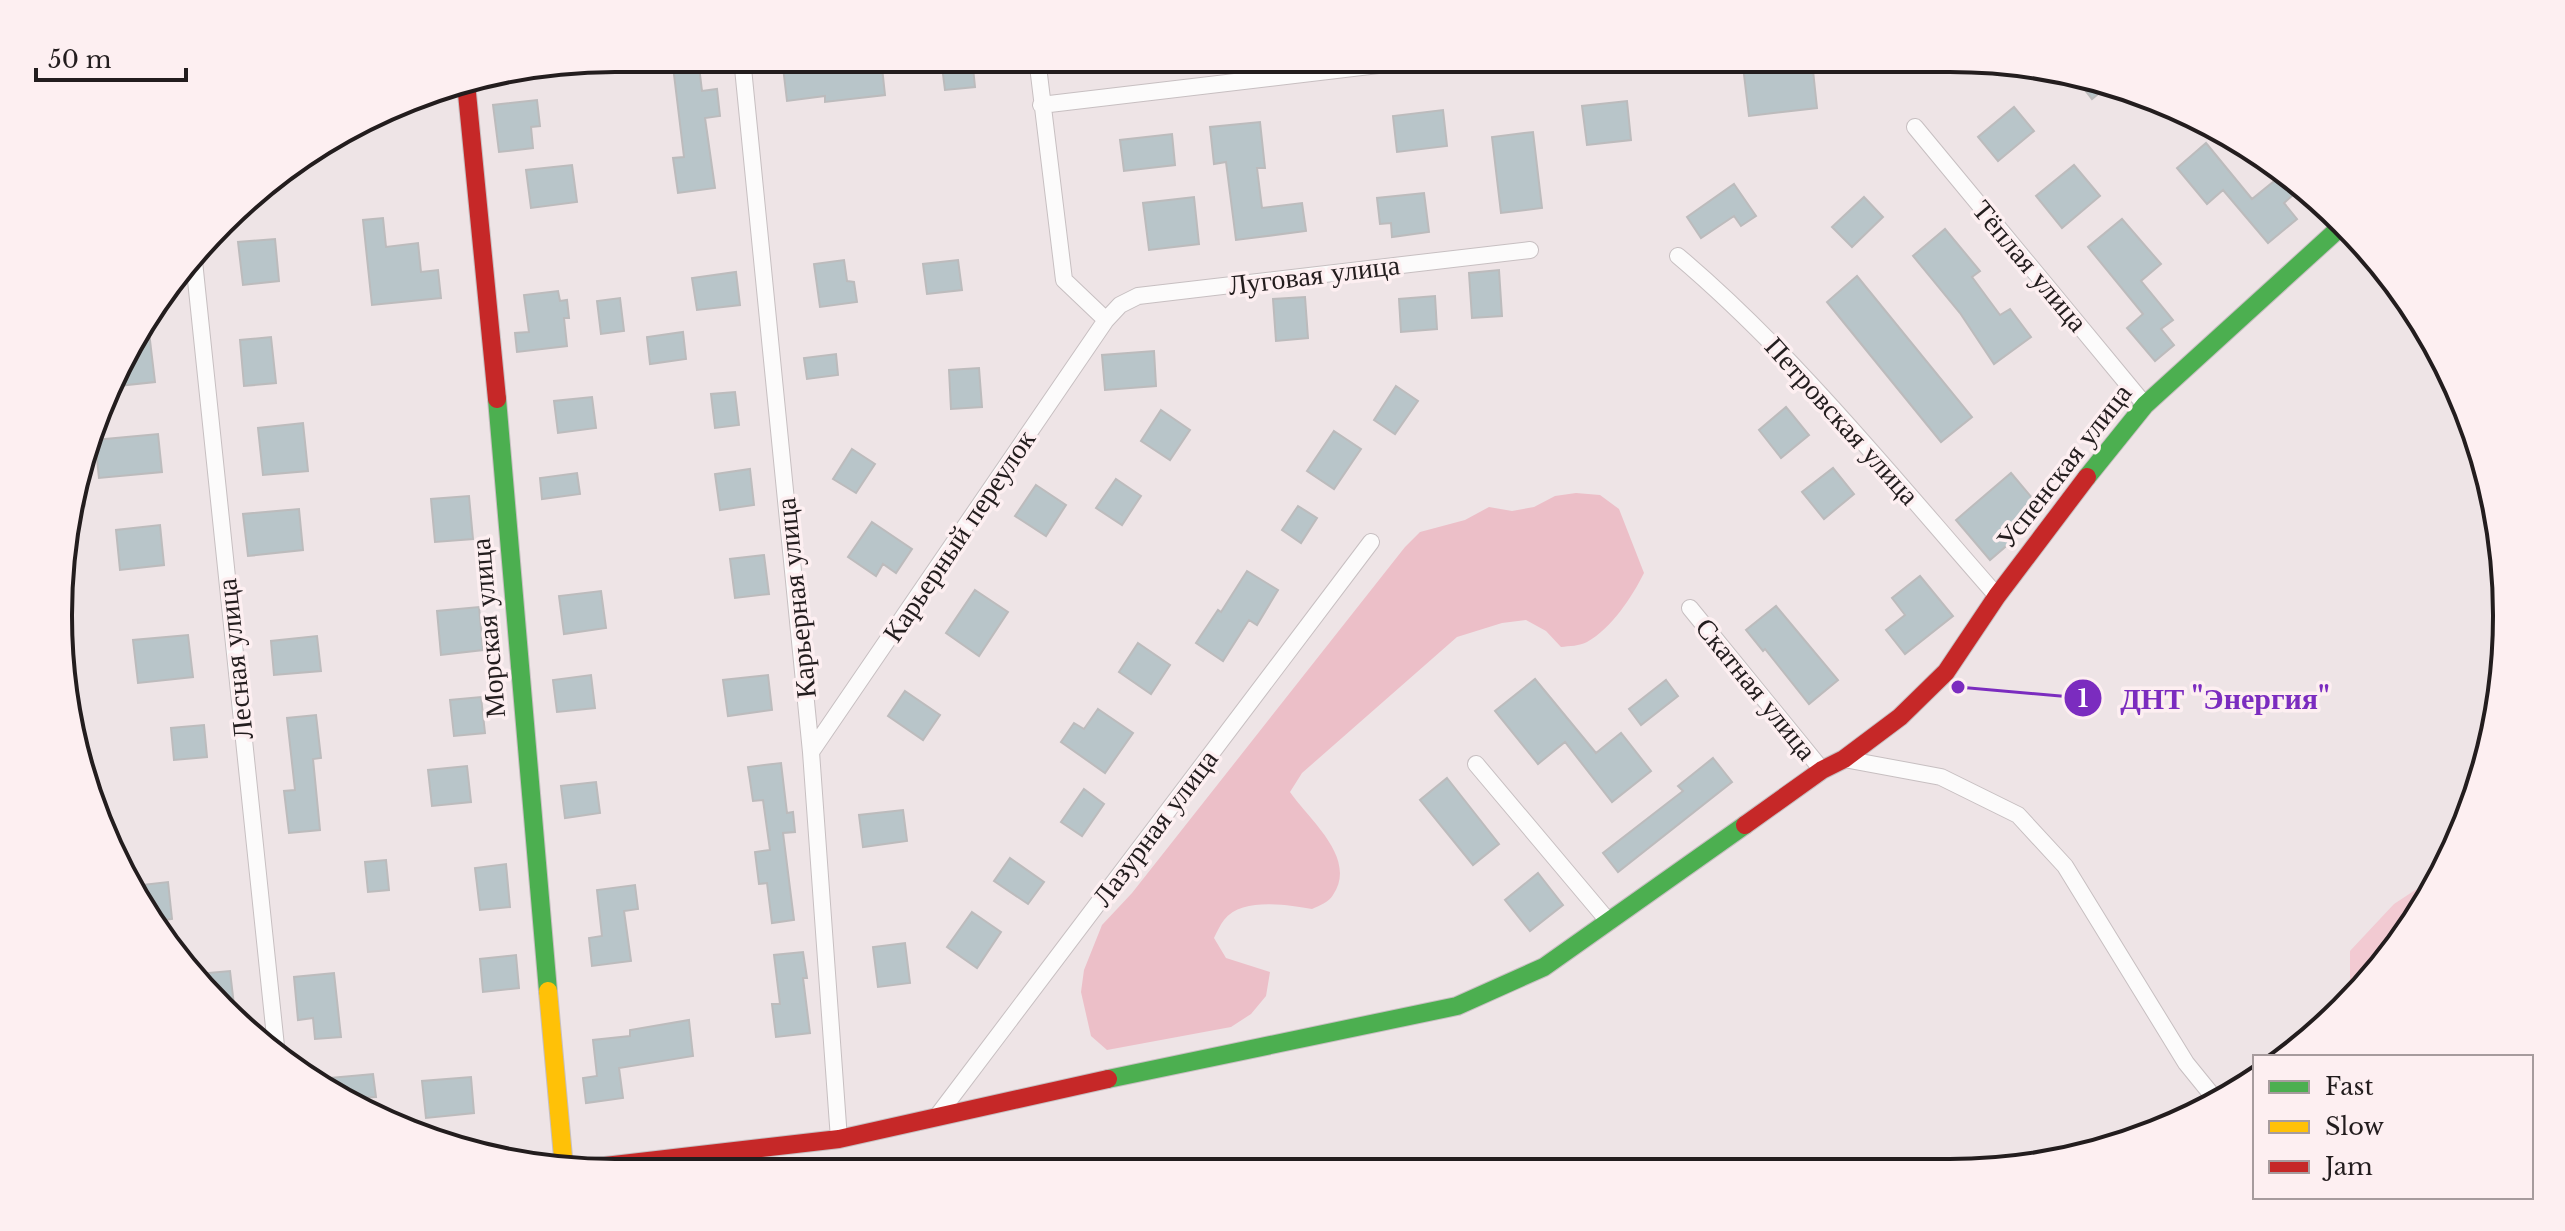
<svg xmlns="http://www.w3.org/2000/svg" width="2565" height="1231" font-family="'Libre Baskerville',serif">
	<rect width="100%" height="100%" fill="#eee4e6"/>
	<!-- green -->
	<path fill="#f2cad2" d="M 2473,431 L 2496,507 L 2506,604 L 2498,579 Z
		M 2438,875 L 2392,955 L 2350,997 L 2350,951 L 2394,904 Z"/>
	<!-- forest -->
	<path fill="#ecbfc8" d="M 1576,493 L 1600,495 L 1619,509 L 1644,573 C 1632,597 1611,629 1587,642 C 1580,646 1569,646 1561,647 L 1546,631 L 1526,620 L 1502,623 L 1457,637 L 1302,773 L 1290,792 C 1309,820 1358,858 1333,895 C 1329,902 1319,906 1312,909 C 1287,905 1242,897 1224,920 C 1220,925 1217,932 1214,938 L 1226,958 L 1270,972 L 1266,996 L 1251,1014 L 1231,1027 L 1107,1050 L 1091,1036 L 1081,992 L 1084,970 L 1102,925 L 1132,893 L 1405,547 L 1420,532 L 1465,520 L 1489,507 L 1512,511 L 1534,507 L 1555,496 Z"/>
	<!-- building -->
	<path fill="#b8c5c9" stroke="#bcbbbc" stroke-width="2" d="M 672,58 L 698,58 L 702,91 L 717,89 L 720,116 L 705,118 L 715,188 L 678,193 L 673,158 L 684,157 Z
		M 820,58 L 881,58 L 885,95 L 825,102 L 825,96 L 787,101 L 783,67 L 821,63 Z
		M 941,58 L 972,58 L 975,87 L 945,90 Z
		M 1742,58 L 1781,58 L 1781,64 L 1812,61 L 1817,108 L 1749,116 Z
		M 2071,72 L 2095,80 L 2110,84 L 2092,99 Z
		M 537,100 L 540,126 L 531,127 L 533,148 L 499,152 L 493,105 Z
		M 1627,101 L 1631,140 L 1587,145 L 1582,106 Z
		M 2014,107 L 2034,131 L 1998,161 L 1978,137 Z
		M 1443,110 L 1447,146 L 1397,152 L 1393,116 Z
		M 1260,122 L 1265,168 L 1257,168 L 1262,208 L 1302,203 L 1306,231 L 1236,240 L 1226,162 L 1214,164 L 1210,127 Z
		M 1533,132 L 1542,208 L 1501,213 L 1492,137 Z
		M 1172,134 L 1175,165 L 1124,171 L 1120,140 Z
		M 2206,143 L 2252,199 L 2278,178 L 2293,195 L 2284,203 L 2297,219 L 2268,243 L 2223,190 L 2207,204 L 2177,168 Z
		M 572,165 L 577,202 L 531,208 L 526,170 Z
		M 2074,165 L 2100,196 L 2062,228 L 2036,196 Z
		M 1734,184 L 1756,216 L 1741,226 L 1734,216 L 1701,238 L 1687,217 Z
		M 1424,193 L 1429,232 L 1392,237 L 1391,223 L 1380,224 L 1377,198 Z
		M 1194,197 L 1199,244 L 1149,250 L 1143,203 Z
		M 1864,197 L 1883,217 L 1852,247 L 1832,227 Z
		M 383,218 L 386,247 L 418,243 L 421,272 L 438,270 L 441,298 L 372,305 L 363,220 Z
		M 2122,219 L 2161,264 L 2141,281 L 2173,320 L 2161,329 L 2174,345 L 2155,361 L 2127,328 L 2143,314 L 2088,247 Z
		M 1945,229 L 1980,271 L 1972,277 L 2000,315 L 2010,309 L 2031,337 L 1994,364 L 1960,313 L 1913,256 Z
		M 275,239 L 279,281 L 243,285 L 238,242 Z
		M 844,260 L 847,281 L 854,282 L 857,302 L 820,307 L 814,264 Z
		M 958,260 L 962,290 L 927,294 L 923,264 Z
		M 1499,270 L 1502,316 L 1472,318 L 1469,273 Z
		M 736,272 L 740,305 L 697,310 L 692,278 Z
		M 1857,276 L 1972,417 L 1941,442 L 1827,302 Z
		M 558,291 L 560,301 L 567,300 L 569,318 L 564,318 L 567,346 L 517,352 L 515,333 L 529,332 L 524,295 Z
		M 1435,296 L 1437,329 L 1401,332 L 1399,299 Z
		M 1305,297 L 1308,338 L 1276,341 L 1273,299 Z
		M 620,298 L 624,331 L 601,334 L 597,301 Z
		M 149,332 L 155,382 L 108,387 L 137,333 Z
		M 683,332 L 686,359 L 650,364 L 647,337 Z
		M 271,337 L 276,383 L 244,386 L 240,340 Z
		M 1154,351 L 1156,386 L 1105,390 L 1102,355 Z
		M 836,354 L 838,375 L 807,379 L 804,358 Z
		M 979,368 L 982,407 L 951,409 L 949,370 Z
		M 1396,386 L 1418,401 L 1395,434 L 1374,420 Z
		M 735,392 L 739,425 L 715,428 L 711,394 Z
		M 592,397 L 596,428 L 558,433 L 554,401 Z
		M 1786,407 L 1809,435 L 1781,458 L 1759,430 Z
		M 1161,410 L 1190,430 L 1170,460 L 1141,441 Z
		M 303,423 L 308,471 L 263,475 L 258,428 Z
		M 1334,431 L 1361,449 L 1334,489 L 1307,471 Z
		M 158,434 L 162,472 L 99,478 L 95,440 Z
		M 852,449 L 875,464 L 856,493 L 833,479 Z
		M 1833,468 L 1854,494 L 1824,519 L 1802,492 Z
		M 750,469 L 754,505 L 720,510 L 715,474 Z
		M 577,473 L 580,494 L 542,499 L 540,478 Z
		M 2011,473 L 2038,505 L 2005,532 L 2012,541 L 1990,560 L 1956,520 Z
		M 1116,479 L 1141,496 L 1122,525 L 1096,508 Z
		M 1036,485 L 1066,505 L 1046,536 L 1015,516 Z
		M 469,496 L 473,539 L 435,542 L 431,499 Z
		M 1298,506 L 1317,518 L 1301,543 L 1282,530 Z
		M 299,509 L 303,550 L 248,556 L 243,514 Z
		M 872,522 L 912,549 L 896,573 L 883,564 L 876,576 L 848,557 Z
		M 160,525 L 164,565 L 120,570 L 116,530 Z
		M 764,555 L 769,594 L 735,598 L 730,559 Z
		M 1247,571 L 1278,590 L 1257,625 L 1249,620 L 1223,661 L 1196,643 L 1218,610 L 1221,612 Z
		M 1920,576 L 1953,616 L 1905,654 L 1886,630 L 1905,615 L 1892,598 Z
		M 975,590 L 1008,612 L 979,656 L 946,633 Z
		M 601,591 L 606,628 L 564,634 L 559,596 Z
		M 1776,606 L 1838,680 L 1809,704 L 1765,649 L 1763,651 L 1746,630 Z
		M 479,607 L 483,650 L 441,655 L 437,611 Z
		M 188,635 L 193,677 L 138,683 L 133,640 Z
		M 317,636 L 321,671 L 274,675 L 271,641 Z
		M 1138,643 L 1170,665 L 1151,694 L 1119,672 Z
		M 591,675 L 595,708 L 557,712 L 553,680 Z
		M 768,675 L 772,710 L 728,716 L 723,680 Z
		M 1535,679 L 1596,753 L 1621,733 L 1651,771 L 1612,802 L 1565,742 L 1538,764 L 1495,711 Z
		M 1666,680 L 1678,696 L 1641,725 L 1629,709 Z
		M 905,691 L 940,715 L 923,740 L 888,716 Z
		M 481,697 L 485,733 L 454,736 L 450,700 Z
		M 1098,709 L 1133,733 L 1105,773 L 1061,742 L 1074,723 L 1084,729 Z
		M 316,715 L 321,758 L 313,759 L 320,830 L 289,833 L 284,791 L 295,790 L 287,718 Z
		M 204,725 L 207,757 L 174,760 L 171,728 Z
		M 1713,758 L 1732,782 L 1618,872 L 1603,853 L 1683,791 L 1678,786 Z
		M 781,763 L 787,813 L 793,812 L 795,832 L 783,833 L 794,920 L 772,923 L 767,883 L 759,884 L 755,852 L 770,850 L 763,800 L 753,801 L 748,767 Z
		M 467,766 L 471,802 L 432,806 L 428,770 Z
		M 1447,778 L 1499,844 L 1473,865 L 1420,800 Z
		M 596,782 L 600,813 L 565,818 L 561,786 Z
		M 1084,789 L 1104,804 L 1082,836 L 1061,822 Z
		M 903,810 L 907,841 L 863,847 L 859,815 Z
		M 1010,858 L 1044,882 L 1028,904 L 994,881 Z
		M 386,860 L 389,890 L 368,892 L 365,862 Z
		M 506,864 L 510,907 L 480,910 L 475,868 Z
		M 1538,873 L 1563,905 L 1530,931 L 1505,900 Z
		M 168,882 L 172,919 L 158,921 L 133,886 Z
		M 635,885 L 638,909 L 624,911 L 631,961 L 592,966 L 589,938 L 602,936 L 597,890 Z
		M 972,912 L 1001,932 L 977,968 L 947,947 Z
		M 905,943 L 910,983 L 878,987 L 873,947 Z
		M 803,952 L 807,978 L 803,978 L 810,1033 L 776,1037 L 772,1004 L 780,1004 L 774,955 Z
		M 516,955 L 519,988 L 483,992 L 480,959 Z
		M 230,971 L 236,1022 L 222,1010 L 196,974 Z
		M 334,973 L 341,1037 L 315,1039 L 313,1018 L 298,1020 L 294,977 Z
		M 689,1020 L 693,1056 L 619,1068 L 623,1098 L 586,1103 L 583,1078 L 597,1076 L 593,1040 L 630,1036 L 630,1030 Z
		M 373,1074 L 376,1097 L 355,1098 L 356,1106 L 308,1080 Z
		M 471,1077 L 474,1113 L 426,1118 L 422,1081 Z"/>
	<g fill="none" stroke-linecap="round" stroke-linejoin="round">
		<defs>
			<path id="street" d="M 742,58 L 811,752 L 839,1139
				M 1037,58 L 1064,280 L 1106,320
				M 1041,105 L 1437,58
				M 1915,127 L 2145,405
				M 1678,256 C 1796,356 1894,479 1997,596
				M 194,261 L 277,1056
				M 75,486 L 77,504
				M 1690,608 L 1822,770
				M 811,752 L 1106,320 L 1120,305 L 1138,296 L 1530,250
				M 1844,759 L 1941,777 L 2018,815 L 2065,866 L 2186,1063 L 2216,1100
				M 1476,764 L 1609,922
				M 938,1115 L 1371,542"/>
			<path id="fast" d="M 497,399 L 548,991
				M 2087,477 L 2145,405 L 2345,223
				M 1108,1079 L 1457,1006 L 1544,967 L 1745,825"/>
			<path id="slow" d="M 548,991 L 564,1168"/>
			<path id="jam" d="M 466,83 L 497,399
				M 1745,825 L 1822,770 L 1844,759 L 1900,717 L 1946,672 L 1997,596 L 2087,477
				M 579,1169 L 839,1139 L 1108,1079"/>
		</defs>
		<!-- street casing -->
		<use href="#street" stroke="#c7bfc1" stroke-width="18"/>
		<!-- fast casing -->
		<use href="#fast" stroke="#c7bfc1" stroke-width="20"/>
		<!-- slow casing -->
		<use href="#slow" stroke="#c7bfc1" stroke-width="20"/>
		<!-- jam casing -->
		<use href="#jam" stroke="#c7bfc1" stroke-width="20"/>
		<!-- street -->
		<use href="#street" stroke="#fcfbfb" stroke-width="16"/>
		<!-- fast -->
		<use href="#fast" stroke="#4caf50" stroke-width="18"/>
		<!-- slow -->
		<use href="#slow" stroke="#ffc107" stroke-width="18"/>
		<!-- jam -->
		<use href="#jam" stroke="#c62828" stroke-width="18"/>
	</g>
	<g text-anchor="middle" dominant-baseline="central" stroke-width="7" stroke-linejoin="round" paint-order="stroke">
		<!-- street labels -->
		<g font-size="28" fill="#231d1e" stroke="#fdeff1">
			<text transform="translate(2030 266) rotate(50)">Тёплая улица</text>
			<text transform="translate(1314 275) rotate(-7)">Луговая улица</text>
			<text transform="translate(1842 421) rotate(48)">Петровская улица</text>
			<text transform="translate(2064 466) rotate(-52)">Успенская улица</text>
			<text transform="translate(959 536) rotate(-56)">Карьерный переулок</text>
			<text transform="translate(796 598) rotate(-96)">Карьерная улица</text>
			<text transform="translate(488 628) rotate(-95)">Морская улица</text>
			<text transform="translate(235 659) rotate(-96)">Лесная улица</text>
			<text transform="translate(1756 689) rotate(51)">Скатная улица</text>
			<text transform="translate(1155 828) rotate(-53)">Лазурная улица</text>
		</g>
	</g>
	<!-- crop -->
	<path d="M0 0H2565V1231H0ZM615 72H1950A543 543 0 0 1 2493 615V616A543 543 0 0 1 1950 1159H615A543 543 0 0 1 72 616V615A543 543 0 0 1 615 72Z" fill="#fdeff1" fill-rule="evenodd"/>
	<path fill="none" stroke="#231d1e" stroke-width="4" d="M615 72H1950A543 543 0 0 1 2493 615V616A543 543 0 0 1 1950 1159H615A543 543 0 0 1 72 616V615A543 543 0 0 1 615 72Z"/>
	<!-- callouts -->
	<path fill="none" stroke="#7b2cbf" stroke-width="3" d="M1958 687L2083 698"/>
	<g fill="#7b2cbf" stroke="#fdeff1" stroke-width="3">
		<circle cx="1958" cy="687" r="8"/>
		<circle cx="2083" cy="698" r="20"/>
	</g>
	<g font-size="24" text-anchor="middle" font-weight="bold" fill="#fff">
		<text x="2083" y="707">1</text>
	</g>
	<g font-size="30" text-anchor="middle" font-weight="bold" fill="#7b2cbf" stroke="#fdeff1" stroke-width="7" stroke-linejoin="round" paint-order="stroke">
		<text x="2225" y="709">ДНТ "Энергия"</text>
	</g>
	<!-- legend -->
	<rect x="2253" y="1055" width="280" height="144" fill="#fdeff1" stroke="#a69b9d" stroke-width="2"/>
	<rect x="2269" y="1081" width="40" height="12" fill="#4caf50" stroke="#a69b9d" stroke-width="2"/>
	<text x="2325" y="1095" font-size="24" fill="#231d1e">Fast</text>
	<rect x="2269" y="1121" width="40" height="12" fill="#ffc107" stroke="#a69b9d" stroke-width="2"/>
	<text x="2325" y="1135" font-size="24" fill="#231d1e">Slow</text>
	<rect x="2269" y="1161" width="40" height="12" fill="#c62828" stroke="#a69b9d" stroke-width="2"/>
	<text x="2325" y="1175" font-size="24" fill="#231d1e">Jam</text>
	<!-- scale -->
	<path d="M36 68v12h150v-12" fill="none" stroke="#231d1e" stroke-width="4"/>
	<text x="48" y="68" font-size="24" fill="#231d1e" stroke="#fdeff1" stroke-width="6" paint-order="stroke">50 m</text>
</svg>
